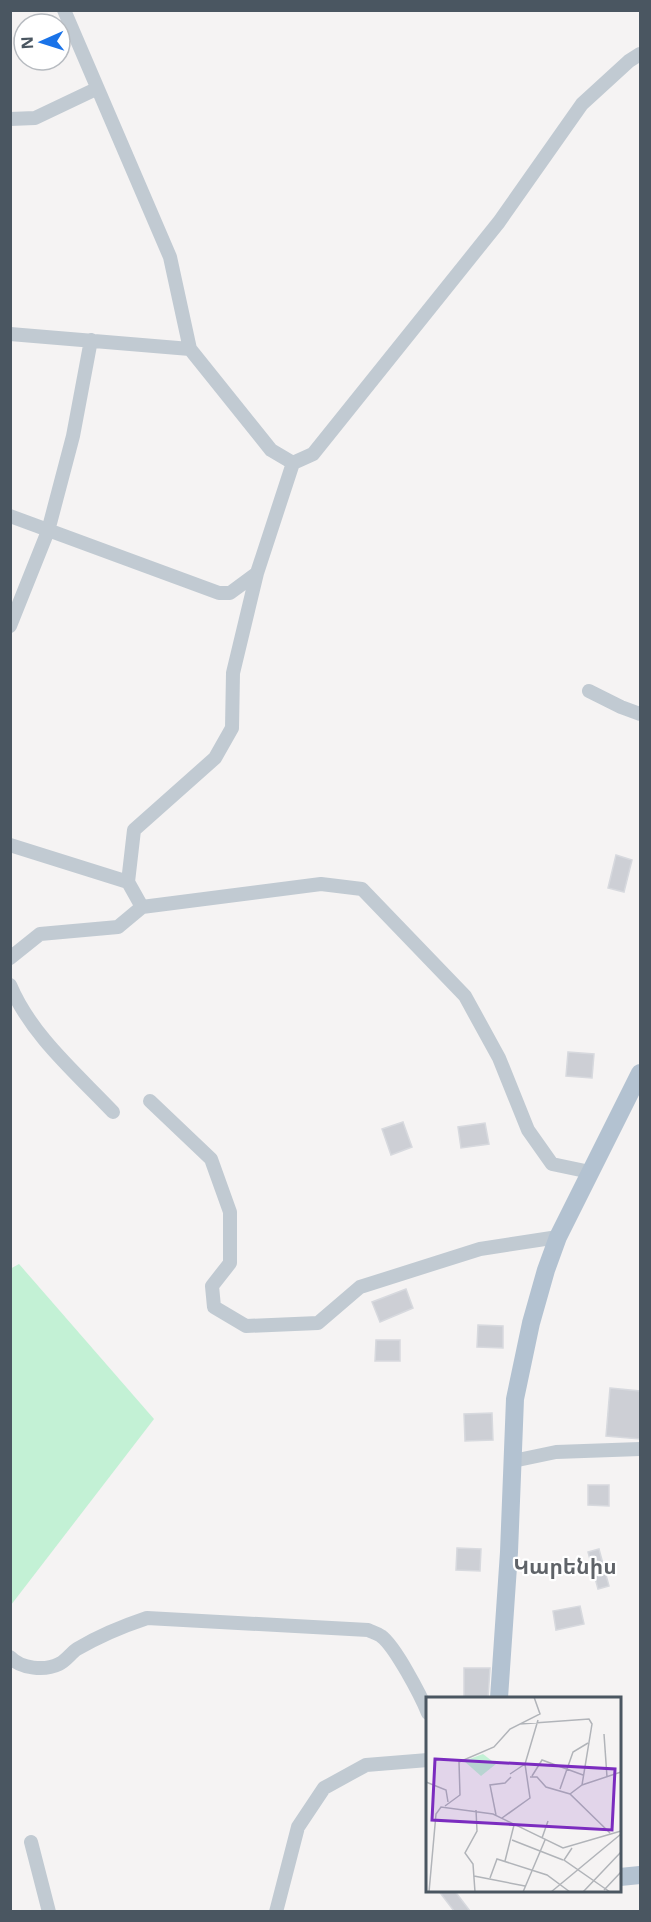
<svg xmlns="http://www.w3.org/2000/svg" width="651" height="1922" font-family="'Open Sans','Noto Sans Armenian',sans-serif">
	<rect width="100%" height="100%" fill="#f5f3f3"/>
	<!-- green -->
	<path fill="#c3f1d5" d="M 19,1264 L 154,1419 L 11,1605 L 10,1269 Z"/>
	<!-- building -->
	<path fill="#cdcfd5" stroke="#d7d9de" stroke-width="1.5" d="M 616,855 L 632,860 L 624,892 L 608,888 Z
		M 568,1052 L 594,1054 L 592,1078 L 566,1076 Z
		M 403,1122 L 412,1147 L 391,1155 L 382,1129 Z
		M 485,1123 L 489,1144 L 461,1148 L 458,1127 Z
		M 406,1289 L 413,1308 L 380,1322 L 372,1302 Z
		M 478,1325 L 503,1326 L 503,1348 L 477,1347 Z
		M 376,1340 L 400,1340 L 400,1361 L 375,1361 Z
		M 610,1388 L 640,1391 L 640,1439 L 606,1436 Z
		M 492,1413 L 493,1440 L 465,1441 L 464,1414 Z
		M 588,1485 L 609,1485 L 609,1506 L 588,1505 Z
		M 457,1548 L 481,1549 L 480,1571 L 456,1570 Z
		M 599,1549 L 609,1586 L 598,1589 L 588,1552 Z
		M 580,1606 L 584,1624 L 556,1630 L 553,1611 Z
		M 464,1668 L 490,1668 L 488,1698 L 464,1698 Z
		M 438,1890 L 454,1890 L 470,1911 L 454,1911 Z"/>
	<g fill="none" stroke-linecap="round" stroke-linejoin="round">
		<!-- minor -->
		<path stroke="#c1cad2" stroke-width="14" d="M 64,10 L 170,257 L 190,349 L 271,450 L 293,463
			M 10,119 L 35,118 L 96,89
			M 10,334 L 190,349
			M 10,516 L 219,593 L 230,593 L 257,573
			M 10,626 L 48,531 L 73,436 L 91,340
			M 589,691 L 621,707 L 640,714
			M 10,845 L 128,882
			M 142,907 L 128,882 L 134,830 L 215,758 L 232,728 L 233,673 L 257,573 L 293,463 L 313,454 L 499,222 L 582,104 L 629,61 L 640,54
			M 10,958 L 40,934 L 118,927 L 142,907 L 321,884 L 362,889 L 465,996 L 499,1058 L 528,1130 L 552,1164 L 590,1172
			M 10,985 C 31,1035 76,1073 113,1112
			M 150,1101 L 211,1159 L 230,1212 L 230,1263 L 212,1286 L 214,1307 L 246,1326 L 318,1323 L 360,1287 L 480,1249 L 558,1237
			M 513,1461 L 556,1452 L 640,1449
			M 10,1657 C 21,1669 45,1671 59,1664 C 66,1661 71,1653 77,1649 C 99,1636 123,1626 147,1618 L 368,1630 C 372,1632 377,1633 381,1636 C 395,1646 421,1696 428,1713
			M 31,1842 L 49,1912
			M 276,1912 L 298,1827 L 324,1788 L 366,1765 L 428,1760"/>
		<!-- major -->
		<path stroke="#b3c2d1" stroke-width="18" d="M 499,1698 L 509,1552 L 515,1399 L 531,1323 L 546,1270 L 558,1237 L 640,1073
			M 620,1877 L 640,1875"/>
	</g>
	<g text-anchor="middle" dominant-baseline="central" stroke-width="4.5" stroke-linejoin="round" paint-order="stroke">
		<!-- quarter labels -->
		<g font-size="21" font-weight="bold" fill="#5f6368" stroke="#fff">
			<text x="565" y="1566">Կարենիս</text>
		</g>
	</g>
	<!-- overview -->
	<g transform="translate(426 1697)">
		<rect width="195" height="195" fill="#f5f3f3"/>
		<path d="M 57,57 L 70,67 L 55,79 L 38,64 Z" fill="#c3f1d5"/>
		<path fill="none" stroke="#b1b4b9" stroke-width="1.5" d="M 94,27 L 163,22 L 166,27 L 156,88M 178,37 L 181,80M 84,77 L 99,67M 106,79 L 116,63 L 157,78M 104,80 L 111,80 L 120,90 L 144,97 L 184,136M 0,85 L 20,93 L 22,105M 134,92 L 147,55 L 162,46M 144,97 L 156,88 L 195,75M 19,109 L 34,98 L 33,65 L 68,50 L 84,32 L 114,17 L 108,0M 70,118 L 64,88 L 79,86 L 85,80M 76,121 L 104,101 L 99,67 L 112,23M 116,141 L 122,124M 86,143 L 137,163M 146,151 L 138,163 L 184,195M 79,164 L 88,128M 48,179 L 99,189M 64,181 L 71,162 L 121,178 L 144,195M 178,193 L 195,175M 3,195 L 10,117 L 15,110 L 67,117 L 137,151 L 195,134M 49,195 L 47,167 L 39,156 L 51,134 L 50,113M 97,195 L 119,143M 125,195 L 195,137M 157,195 L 195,155"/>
		<path fill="#7b2cbf" fill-opacity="0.15" stroke="#7b2cbf" stroke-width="3" d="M 9,62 L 189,72 L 186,133 L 6,123 Z"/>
		<rect width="195" height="195" fill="none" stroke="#4a5661" stroke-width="3"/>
	</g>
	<!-- border -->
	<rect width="651" height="1922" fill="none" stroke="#4a5661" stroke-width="24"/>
	<!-- north arrow -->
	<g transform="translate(42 42) rotate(267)"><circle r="28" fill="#ffffff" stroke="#b7bbc0" stroke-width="1.5"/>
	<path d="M0-4.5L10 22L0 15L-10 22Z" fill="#1a73e8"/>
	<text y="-9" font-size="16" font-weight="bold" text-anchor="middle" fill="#4a5661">N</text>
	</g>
</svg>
